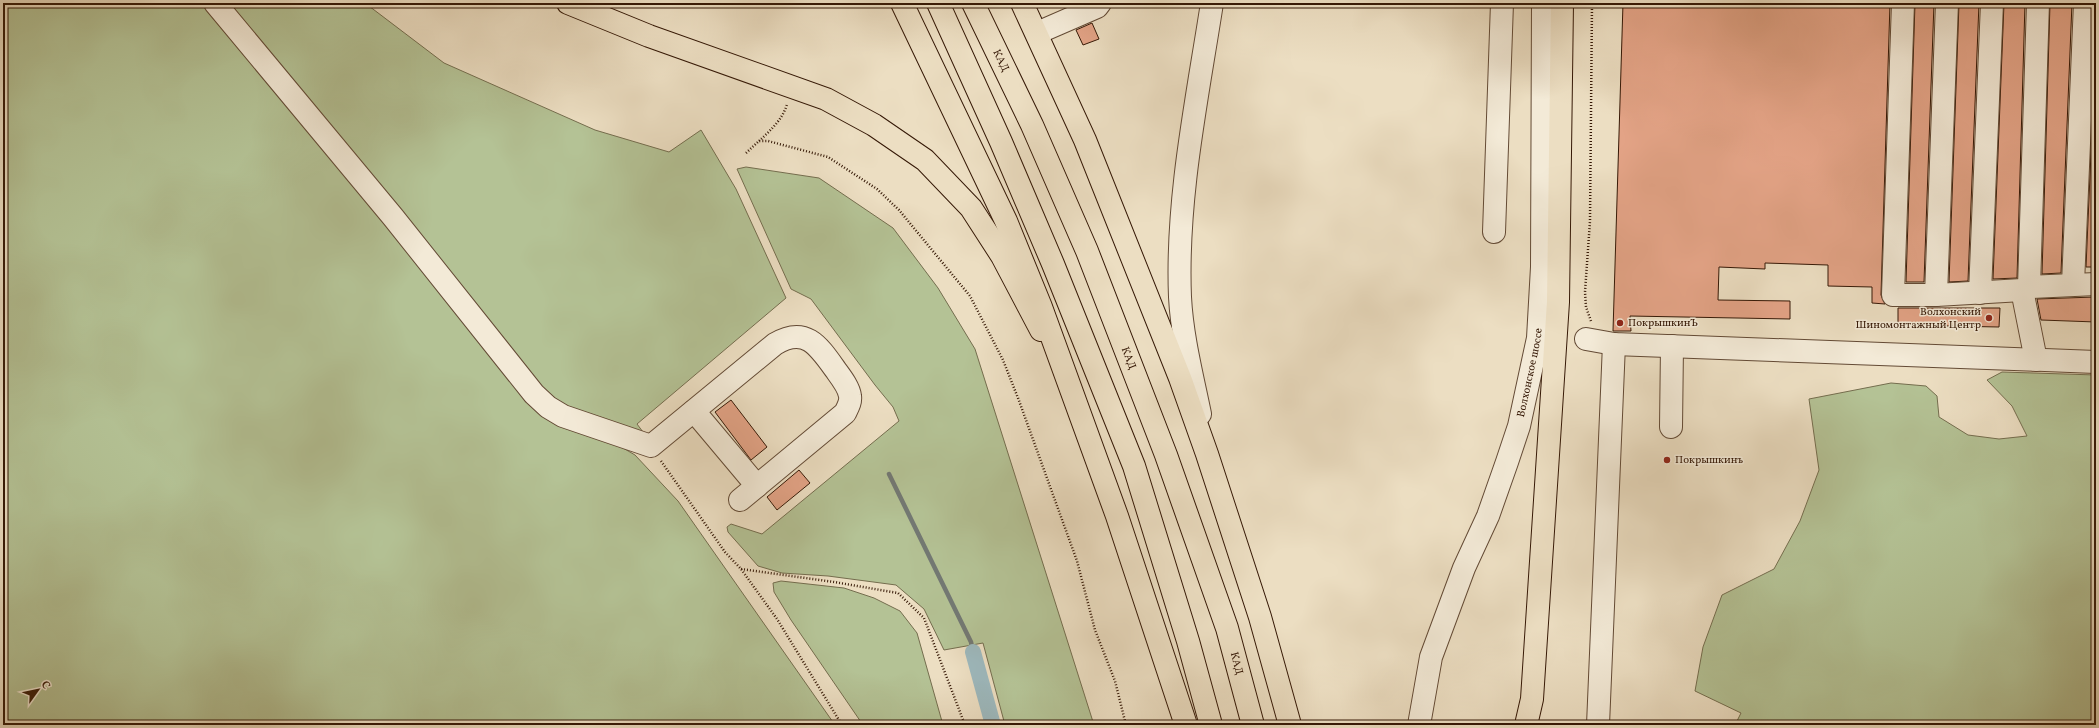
<svg xmlns="http://www.w3.org/2000/svg" width="2099" height="728" font-family="Vollkorn,serif">
	<rect width="100%" height="100%" fill="#ecdec2"/>
	<filter id="stains"><feTurbulence type="fractalNoise" baseFrequency=".005" numOctaves="4"/><feColorMatrix values="0 0 0 0 .2 0 0 0 0 .09 0 0 0 0 .02 0 0 0 .5 -.17"/></filter>
	<radialGradient id="worn" r=".72"><stop offset=".6" stop-color="#630" stop-opacity="0"/><stop offset="1" stop-color="#630" stop-opacity=".3"/></radialGradient>
	<!-- green -->
	<path fill="#b4c295" stroke="#746d4e" d="M 3,3 L 206,3 L 498,361 L 601,435 L 635,455 L 678,501 L 835,725 L 3,725 Z
		M 222,3 L 365,3 L 444,63 L 595,130 L 669,152 L 701,130 L 736,189 L 786,298 L 637,424 L 643,432 L 547,400 Z
		M 746,167 L 819,178 L 893,228 L 938,288 L 975,349 L 1094,725 L 1005,725 L 983,643 L 944,650 L 924,609 L 896,585 L 828,576 L 782,573 L 758,566 L 728,532 L 727,527 L 731,524 L 762,534 L 899,421 L 893,407 L 875,385 L 811,299 L 791,289 L 737,169 Z
		M 2002,372 L 2096,375 L 2096,725 L 1735,725 L 1741,713 L 1695,691 L 1703,647 L 1722,595 L 1774,569 L 1800,521 L 1819,470 L 1809,399 L 1891,383 L 1926,386 L 1937,396 L 1939,417 L 1968,435 L 1999,439 L 2027,436 L 2012,406 L 1987,380 Z
		M 781,581 L 844,588 L 874,598 L 900,611 L 917,633 L 943,725 L 863,725 L 791,620 L 774,592 L 773,583 Z"/>
	<g fill="none" stroke-linecap="round" stroke-linejoin="round">
		<!-- stream -->
		<path stroke="#737974" stroke-width="4.5" d="M 889,474 L 971,642 L 973,652"/>
		<!-- canal -->
		<path stroke="#9db9be" stroke-width="16" d="M 973,652 L 993,725"/>
	</g>
	<!-- building -->
	<path fill="#e3a386" stroke="#351806" d="M 1623,3 L 1890,3 L 1881,295 L 1885,304 L 1872,303 L 1872,287 L 1828,286 L 1828,265 L 1765,263 L 1765,269 L 1719,267 L 1718,300 L 1790,301 L 1790,319 L 1630,316 L 1631,331 L 1613,331 Z
		M 1915,3 L 1934,3 L 1924,282 L 1906,282 Z
		M 1959,3 L 1979,3 L 1968,281 L 1949,282 Z
		M 2004,3 L 2025,3 L 2017,278 L 1993,279 Z
		M 2050,3 L 2072,3 L 2061,273 L 2042,274 Z
		M 1092,23 L 1099,39 L 1083,45 L 1076,30 Z
		M 2096,38 L 2096,267 L 2086,267 Z
		M 2095,297 L 2096,322 L 2041,320 L 2037,299 Z
		M 1898,308 L 2000,308 L 1999,327 L 1898,325 Z
		M 731,400 L 767,447 L 751,460 L 715,412 Z
		M 799,470 L 810,483 L 777,510 L 767,497 Z"/>
	<g fill="none" stroke-linecap="round" stroke-linejoin="round">
		<defs>
			<g id="minor">
				<path d="M 215,3 L 393,217 L 534,394 L 548,407 L 563,416 L 651,446 L 775,344 C 805,326 818,345 835,369 C 840,376 849,387 850,396 C 851,402 848,407 845,413 L 740,500"/>
				<path d="M 1903,3 L 1893,295 L 1936,295 L 2022,290"/>
				<path d="M 1044,30 L 1097,7 L 1100,3"/>
				<path d="M 1494,232 L 1502,3"/>
				<path d="M 2073,284 L 2085,3"/>
				<path d="M 2029,287 L 2096,284"/>
				<path d="M 1980,293 L 1992,3"/>
				<path d="M 1936,295 L 1947,3"/>
				<path d="M 1586,339 L 1614,344 L 2096,362"/>
				<path d="M 2036,360 L 2022,290 L 2029,287 L 2038,3"/>
				<path d="M 694,411 L 757,486"/>
				<path d="M 1200,414 C 1192,375 1182,336 1180,297 C 1176,199 1197,100 1212,3"/>
				<path d="M 1671,427 L 1672,346"/>
				<path id="s1" d="M 1419,725 L 1431,657 L 1464,568 L 1488,516 L 1507,462 L 1519,426 L 1538,338 L 1542,267 L 1543,3"/>
				<path d="M 1598,725 L 1614,344"/>
			</g>
			<path id="major" d="M 568,3 L 649,36 L 826,99 L 874,125 L 925,160 L 971,208 L 1002,256 L 1041,330
				M 1526,725 L 1532,699 L 1558,302 L 1562,3"/>
			<g id="highway">
				<path d="M 902,3 L 1006,221 L 1041,307 L 1117,516 L 1186,725"/>
				<path d="M 938,3 L 1001,142 L 1053,264 L 1134,466 L 1188,641 L 1211,725"/>
				<path id="s2" d="M 973,3 L 1032,125 L 1087,251 L 1166,455 L 1227,628 L 1253,725"/>
				<path d="M 1022,3 L 1085,140 L 1180,378 L 1207,454 L 1260,617 L 1290,725"/>
			</g>
		</defs>
		<!-- minor casing -->
		<use href="#minor" stroke="#634a35" stroke-width="24"/>
		<!-- major casing -->
		<use href="#major" stroke="#351806" stroke-width="24"/>
		<!-- highway casing -->
		<use href="#highway" stroke="#351806" stroke-width="24"/>
		<!-- path -->
		<path stroke="#351806" stroke-width="2.5" stroke-dasharray="1 2" stroke-linecap="butt" d="M 759,141 C 770,131 783,119 787,104
			M 746,153 L 759,141 L 768,141 L 828,157 L 877,189 L 899,210 L 970,296 L 1003,360 L 1018,398 L 1077,561 L 1095,630 L 1115,681 L 1126,725
			M 1591,321 L 1586,307 L 1585,292 L 1590,221 L 1592,3
			M 661,461 L 725,552 L 741,569 L 777,619 L 842,725
			M 741,569 L 834,582 L 898,593 L 924,618 L 965,725"/>
		<!-- minor -->
		<use href="#minor" stroke="#f3ead7" stroke-width="22"/>
		<!-- major -->
		<use href="#major" stroke="#ecdec2" stroke-width="22"/>
		<!-- highway -->
		<use href="#highway" stroke="#ecdec2" stroke-width="22"/>
	</g>
	<!-- markers -->
	<g fill="#8f2418" stroke="#f3ead7" stroke-width="1.5">
		<circle cx="1989" cy="318" r="4"/>
		<circle cx="1620" cy="323" r="4"/>
		<circle cx="1667" cy="460" r="4"/>
	</g>
	<g text-anchor="middle" dominant-baseline="central" stroke-width="3" stroke-linejoin="round" paint-order="stroke">
		<!-- street labels -->
		<g font-size="11" fill="#351806" stroke="#f3ead7">
			<text stroke="none"><textPath href="#s2" startOffset="64">КАД</textPath></text>
			<text stroke="none"><textPath href="#s2" startOffset="388">КАД</textPath></text>
			<text stroke="none"><textPath href="#s1" startOffset="371">Волхонское шоссе</textPath></text>
			<text stroke="none"><textPath href="#s2" startOffset="712">КАД</textPath></text>
		</g>
		<!-- poi labels -->
		<g font-size="11" fill="#351806" stroke="#f3ead7" text-anchor="start">
			<text x="1981" y="312" text-anchor="end">Волхонский<tspan x="1981" dy="13">Шиномонтажный Центр</tspan></text>
			<text x="1628" y="323">ПокрышкинЪ</text>
			<text x="1675" y="460">Покрышкинъ</text>
		</g>
	</g>
	<!-- margin -->
	<rect width="2099" height="728" fill="none" stroke="#ecdec2" stroke-width="16"/>
	<rect x="4" y="4" width="2091" height="720" fill="none" stroke="#351806" stroke-width="2"/>
	<rect x="8" y="8" width="2083" height="712" fill="none" stroke="#351806"/>
	<!-- north arrow -->
	<g transform="translate(38 690) rotate(57)" stroke="#f3ead7" stroke-width="3" paint-order="stroke">
	<path d="M0-3L7 15L0 10L-7 15Z" fill="#351806"/>
	<text y="-6" font-size="11" font-weight="bold" text-anchor="middle" fill="#351806">С</text>
	</g>
	<rect width="100%" height="100%" filter="url(#stains)"/>
	<rect width="100%" height="100%" fill="url(#worn)"/>
</svg>
